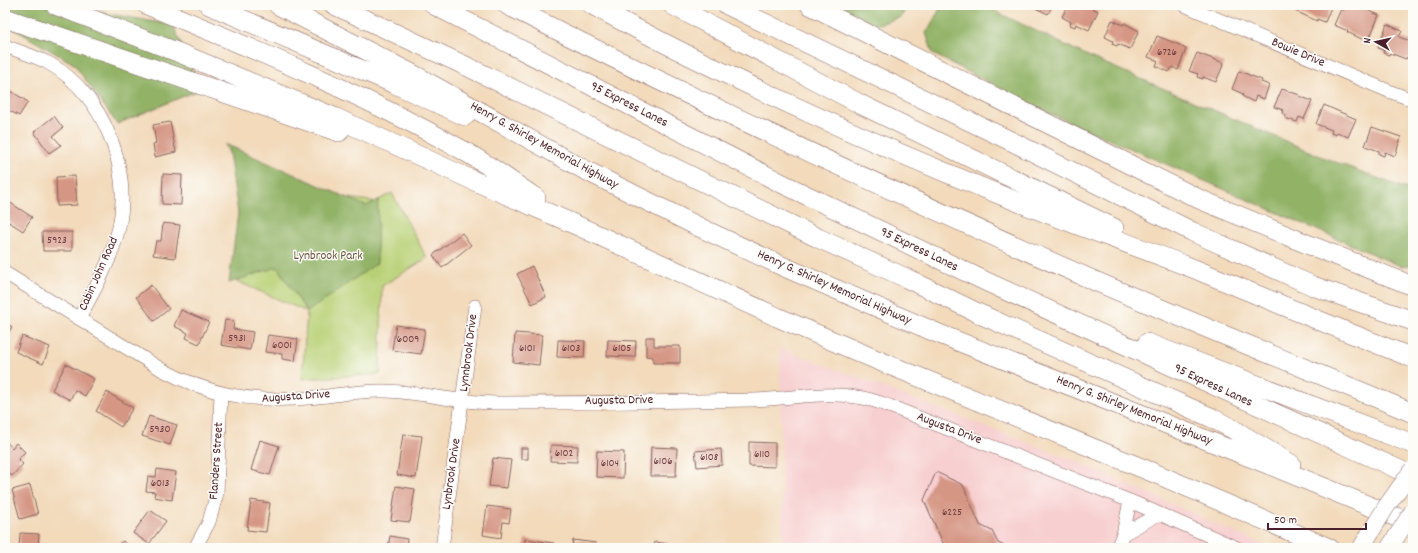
<svg xmlns="http://www.w3.org/2000/svg" width="1418" height="553" font-family="Dekko,sans-serif">
	<rect width="100%" height="100%" fill="#fdfcf7"/>
	<filter id="ink" filterUnits="userSpaceOnUse"><feTurbulence type="fractalNoise" baseFrequency=".025" numOctaves="2"/><feDisplacementMap in="SourceGraphic" scale="8" xChannelSelector="R" yChannelSelector="G"/><feConvolveMatrix kernelMatrix="1 2 1 2 8 2 1 2 1" color-interpolation-filters="sRGB"/></filter>
	<filter id="wash" filterUnits="userSpaceOnUse"><feTurbulence type="fractalNoise" baseFrequency=".012" numOctaves="4" result="noise"/><feDisplacementMap in="SourceGraphic" scale="16" xChannelSelector="R" yChannelSelector="G"/><feGaussianBlur stdDeviation="0.9" result="paint"/><feColorMatrix in="noise" values="0 0 0 0 0 0 0 0 0 0 0 0 0 0 0 0 0 1.4 0 .05"/><feComposite in="paint" operator="in"/></filter>
	<g filter="url(#wash)">
		<rect width="100%" height="100%" fill="#f2dabb"/>
		<!-- built -->
		<path fill="#f7cfd0" d="M 780,348 L 1078,462 L 1269,548 L 783,548 Z"/>
		<!-- green -->
		<path fill="#b8d075" stroke="#817850" d="M 248,185 L 378,202 L 378,200 L 392,193 L 427,258 L 382,286 L 380,374 L 302,379 L 307,312 L 234,280 Z"/>
		<!-- forest -->
		<path fill="#92b266" stroke="#6e6848" d="M 7,5 L 70,5 L 71,7 L 173,25 L 201,89 L 117,124 L 74,64 L 5,24 L 5,9 Z
			M 837,5 L 908,5 L 901,17 L 876,25 Z
			M 942,5 L 986,5 L 999,13 L 1090,57 L 1325,158 L 1404,188 L 1413,190 L 1413,265 L 1400,266 L 1051,114 L 933,54 L 926,33 Z
			M 225,144 L 366,206 L 378,200 L 377,263 L 307,312 L 277,267 L 229,283 L 238,213 L 229,153 Z"/>
		<g id="blocks">
			<!-- building -->
			<path fill="#d59684" d="M 1029,5 L 1053,5 L 1048,14 Z
				M 1068,5 L 1085,5 L 1098,11 L 1089,30 L 1076,24 L 1075,27 L 1070,25 L 1071,22 L 1062,17 Z
				M 1291,5 L 1332,5 L 1325,22 L 1317,19 L 1317,21 L 1295,11 L 1296,10 L 1290,7 Z
				M 1346,5 L 1355,5 L 1379,15 L 1368,42 L 1347,32 L 1348,31 L 1334,25 L 1341,9 L 1344,10 Z
				M 1112,20 L 1123,25 L 1124,23 L 1139,31 L 1130,49 L 1118,44 L 1117,46 L 1112,44 L 1113,41 L 1105,37 Z
				M 1387,24 L 1402,31 L 1399,37 L 1413,42 L 1413,60 L 1407,57 L 1406,59 L 1390,53 L 1389,55 L 1383,53 L 1384,50 L 1378,48 Z
				M 1157,36 L 1180,45 L 1180,46 L 1186,49 L 1178,70 L 1172,67 L 1169,72 L 1156,66 L 1158,61 L 1148,57 Z
				M 1197,53 L 1224,63 L 1216,82 L 1203,77 L 1203,79 L 1197,77 L 1198,74 L 1189,71 Z
				M 1239,71 L 1262,80 L 1261,82 L 1269,85 L 1264,99 L 1256,96 L 1254,102 L 1242,96 L 1243,94 L 1232,89 Z
				M 5,87 L 28,102 L 19,116 L 5,108 Z
				M 1282,89 L 1300,95 L 1299,96 L 1312,101 L 1304,119 L 1299,117 L 1297,122 L 1285,118 L 1286,115 L 1282,113 L 1283,110 L 1274,107 Z
				M 1324,105 L 1356,119 L 1348,137 L 1337,132 L 1336,135 L 1331,133 L 1332,130 L 1316,124 Z
				M 54,116 L 63,128 L 53,136 L 61,145 L 49,153 L 34,132 Z
				M 170,122 L 176,152 L 155,157 L 153,144 L 156,143 L 153,125 Z
				M 1372,127 L 1401,137 L 1395,156 L 1385,152 L 1384,156 L 1379,154 L 1379,151 L 1365,146 Z
				M 163,174 L 182,175 L 181,205 L 162,204 Z
				M 75,176 L 77,205 L 57,206 L 56,177 Z
				M 6,200 L 32,217 L 23,231 L 9,222 L 5,228 Z
				M 163,223 L 180,225 L 175,258 L 153,255 L 156,241 L 161,241 Z
				M 42,232 L 72,232 L 72,251 L 43,251 Z
				M 462,233 L 471,245 L 442,268 L 433,255 Z
				M 532,266 L 546,297 L 532,304 L 517,274 Z
				M 151,285 L 169,309 L 154,321 L 136,297 Z
				M 181,310 L 209,322 L 199,344 L 186,338 L 188,333 L 174,326 Z
				M 225,320 L 234,321 L 233,329 L 253,332 L 250,350 L 221,345 Z
				M 5,322 L 12,327 L 5,338 Z
				M 396,325 L 425,329 L 421,354 L 392,350 Z
				M 515,333 L 542,335 L 539,365 L 513,362 Z
				M 268,335 L 298,339 L 295,361 L 282,359 L 282,354 L 265,352 Z
				M 22,336 L 50,347 L 43,364 L 16,352 Z
				M 646,337 L 654,337 L 654,346 L 680,346 L 680,363 L 653,363 L 653,357 L 646,356 Z
				M 558,340 L 585,341 L 584,358 L 557,357 Z
				M 608,340 L 636,341 L 635,357 L 607,356 Z
				M 66,364 L 94,379 L 85,396 L 75,390 L 70,400 L 52,390 Z
				M 107,392 L 133,408 L 121,427 L 96,411 Z
				M 149,416 L 177,425 L 170,445 L 142,436 Z
				M 403,434 L 422,436 L 416,478 L 397,475 Z
				M 5,440 L 12,448 L 16,443 L 25,452 L 18,459 L 23,464 L 12,476 L 5,470 Z
				M 260,440 L 279,446 L 270,475 L 251,470 Z
				M 749,442 L 775,443 L 775,467 L 749,466 Z
				M 551,445 L 578,446 L 577,462 L 550,461 Z
				M 651,447 L 677,448 L 676,476 L 650,476 Z
				M 521,448 L 528,448 L 528,459 L 521,459 Z
				M 721,449 L 722,465 L 697,467 L 695,451 Z
				M 597,451 L 624,452 L 623,478 L 596,477 Z
				M 493,458 L 511,460 L 507,488 L 489,486 Z
				M 157,469 L 176,472 L 172,500 L 154,497 L 155,492 L 146,491 L 148,476 L 156,477 Z
				M 936,472 L 963,485 L 980,525 L 992,531 L 998,543 L 1009,548 L 940,548 L 943,543 L 924,500 Z
				M 30,485 L 38,514 L 20,519 L 12,490 Z
				M 396,486 L 415,489 L 410,522 L 391,520 Z
				M 251,500 L 270,503 L 266,532 L 247,530 Z
				M 487,506 L 511,509 L 509,523 L 503,522 L 501,538 L 483,535 Z
				M 150,510 L 166,521 L 149,544 L 133,533 Z
				M 20,533 L 39,534 L 38,548 L 19,548 Z
				M 390,536 L 407,539 L 406,548 L 388,548 Z
				M 525,539 L 554,543 L 553,548 L 524,548 Z
				M 573,540 L 596,543 L 595,548 L 572,548 Z
				M 123,541 L 129,548 L 114,548 Z
				M 655,542 L 683,546 L 683,548 L 654,548 Z"/>
		</g>
	</g>
	<g filter="url(#ink)">
		<use href="#blocks" fill-opacity="0" stroke="#85605d" stroke-width="1"/>
		<g fill="none" stroke-linecap="round" stroke-linejoin="round">
			<defs>
				<path id="minor" d="M 1184,5 L 1391,92 L 1413,100
					M 5,46 C 20,52 36,56 50,64 C 103,94 132,168 119,227 C 112,259 95,290 79,318
					M 5,273 L 161,369 C 208,395 254,403 308,398 C 334,396 359,390 385,391 C 422,392 459,403 496,403 C 581,403 667,402 753,400 C 787,399 822,391 856,397 C 869,398 880,403 892,407 L 1130,501 L 1237,548
					M 1123,534 L 1159,514
					M 195,548 L 209,522 L 217,493 L 221,393
					M 442,548 L 475,306
					M 1117,548 L 1123,534 L 1130,501"/>
				<path id="highway" d="M 55,5 L 177,52 L 334,117 L 470,179 L 576,225 L 777,317 L 877,360 L 1159,475 L 1329,548
					M 147,5 C 254,49 363,94 464,151 C 489,165 512,182 536,198
					M 209,5 L 395,84 L 465,116
					M 278,5 L 420,78 L 583,169 L 701,228 L 782,266 L 937,333 L 1272,466 L 1413,524
					M 334,5 L 466,66 L 818,238 L 906,278 L 982,315 L 1210,417 L 1231,428 L 1291,464
					M 434,5 L 781,183 L 987,282 L 1413,476
					M 507,5 C 700,103 896,194 1095,281 C 1200,326 1307,369 1413,413
					M 592,5 C 726,78 866,141 1008,198 C 1069,223 1131,244 1192,268 C 1266,298 1339,330 1413,358
					M 672,5 L 860,104 L 1114,228
					M 727,5 L 1017,144 L 1193,232 L 1313,286 L 1413,321
					M 810,5 L 1199,199 L 1307,244 L 1413,286
					M 5,18 L 339,132
					M 1147,343 L 1413,444"/>
			</defs>
			<!-- minor casing -->
			<use href="#minor" stroke="#85605d" stroke-width="14"/>
			<!-- highway casing -->
			<use href="#highway" stroke="#85605d" stroke-width="20"/>
			<!-- minor -->
			<use href="#minor" stroke="#fff" stroke-width="13"/>
			<!-- highway -->
			<use href="#highway" stroke="#fff" stroke-width="19"/>
			<defs>
				<path id="major-bridge" d="M 1361,548 L 1386,507 L 1413,469
					M 1389,548 L 1413,511"/>
			</defs>
			<!-- major-bridge casing -->
			<use href="#major-bridge" stroke="#85605d" stroke-width="18" stroke-linecap="butt"/>
			<!-- major-bridge -->
			<use href="#major-bridge" stroke="#fff" stroke-width="17"/>
		</g>
	</g>
	<g text-anchor="middle" dominant-baseline="central" stroke-width="3" stroke-linejoin="round" paint-order="stroke">
		<!-- number labels -->
		<g font-size="11" fill="#6d3d41">
			<text x="1167" y="53">6726</text>
			<text x="57" y="241">5923</text>
			<text x="237" y="339">5931</text>
			<text x="408" y="340">6009</text>
			<text x="282" y="346">6001</text>
			<text x="527" y="349">6101</text>
			<text x="571" y="349">6103</text>
			<text x="622" y="349">6105</text>
			<text x="160" y="430">5930</text>
			<text x="564" y="454">6102</text>
			<text x="762" y="455">6110</text>
			<text x="709" y="458">6108</text>
			<text x="663" y="462">6106</text>
			<text x="610" y="464">6104</text>
			<text x="160" y="484">6013</text>
			<text x="952" y="513">6225</text>
		</g>
		<!-- street labels -->
		<g font-size="13" fill="#4a1f2b" stroke="#fdfcf7">
			<text transform="translate(1298 53) rotate(23)">Bowie Drive</text>
			<text transform="translate(629 105) rotate(27)">95 Express Lanes</text>
			<text transform="translate(544 146) rotate(29)">Henry G. Shirley Memorial Highway</text>
			<text transform="translate(919 250) rotate(26)">95 Express Lanes</text>
			<text transform="translate(99 274) rotate(-66)">Cabin John Road</text>
			<text transform="translate(834 288) rotate(24)">Henry G. Shirley Memorial Highway</text>
			<text transform="translate(469 353) rotate(-83)">Lynnbrook Drive</text>
			<text transform="translate(1213 386) rotate(25)">95 Express Lanes</text>
			<text transform="translate(296 397) rotate(-4)">Augusta Drive</text>
			<text transform="translate(619 401) rotate(-1)">Augusta Drive</text>
			<text transform="translate(1134 411) rotate(22)">Henry G. Shirley Memorial Highway</text>
			<text transform="translate(949 429) rotate(21)">Augusta Drive</text>
			<text transform="translate(217 461) rotate(-86)">Flanders Street</text>
			<text transform="translate(452 474) rotate(-82)">Lynbrook Drive</text>
		</g>
		<!-- park labels -->
		<g font-size="13" fill="#6b5441" stroke="#fdfcf7">
			<text x="328" y="256">Lynbrook Park</text>
		</g>
	</g>
	<!-- margin -->
	<rect width="1418" height="553" fill="none" stroke="#fdfcf7" stroke-width="20"/>
	<!-- north arrow -->
	<g transform="translate(1376 42) rotate(278)" stroke="#fdfcf7" stroke-width="3" paint-order="stroke">
	<path d="M0-3L7 15L0 10L-7 15Z" fill="#4a1f2b"/>
	<text y="-6" font-size="11" font-weight="bold" text-anchor="middle" fill="#4a1f2b">N</text>
	</g>
	<!-- scale -->
	<path d="M1268 523v6h98v-6" fill="none" stroke="#4a1f2b" stroke-width="2"/>
	<text x="1274" y="523" font-size="12" fill="#4a1f2b" stroke="#fdfcf7" stroke-width="3" paint-order="stroke">50 m</text>
</svg>
